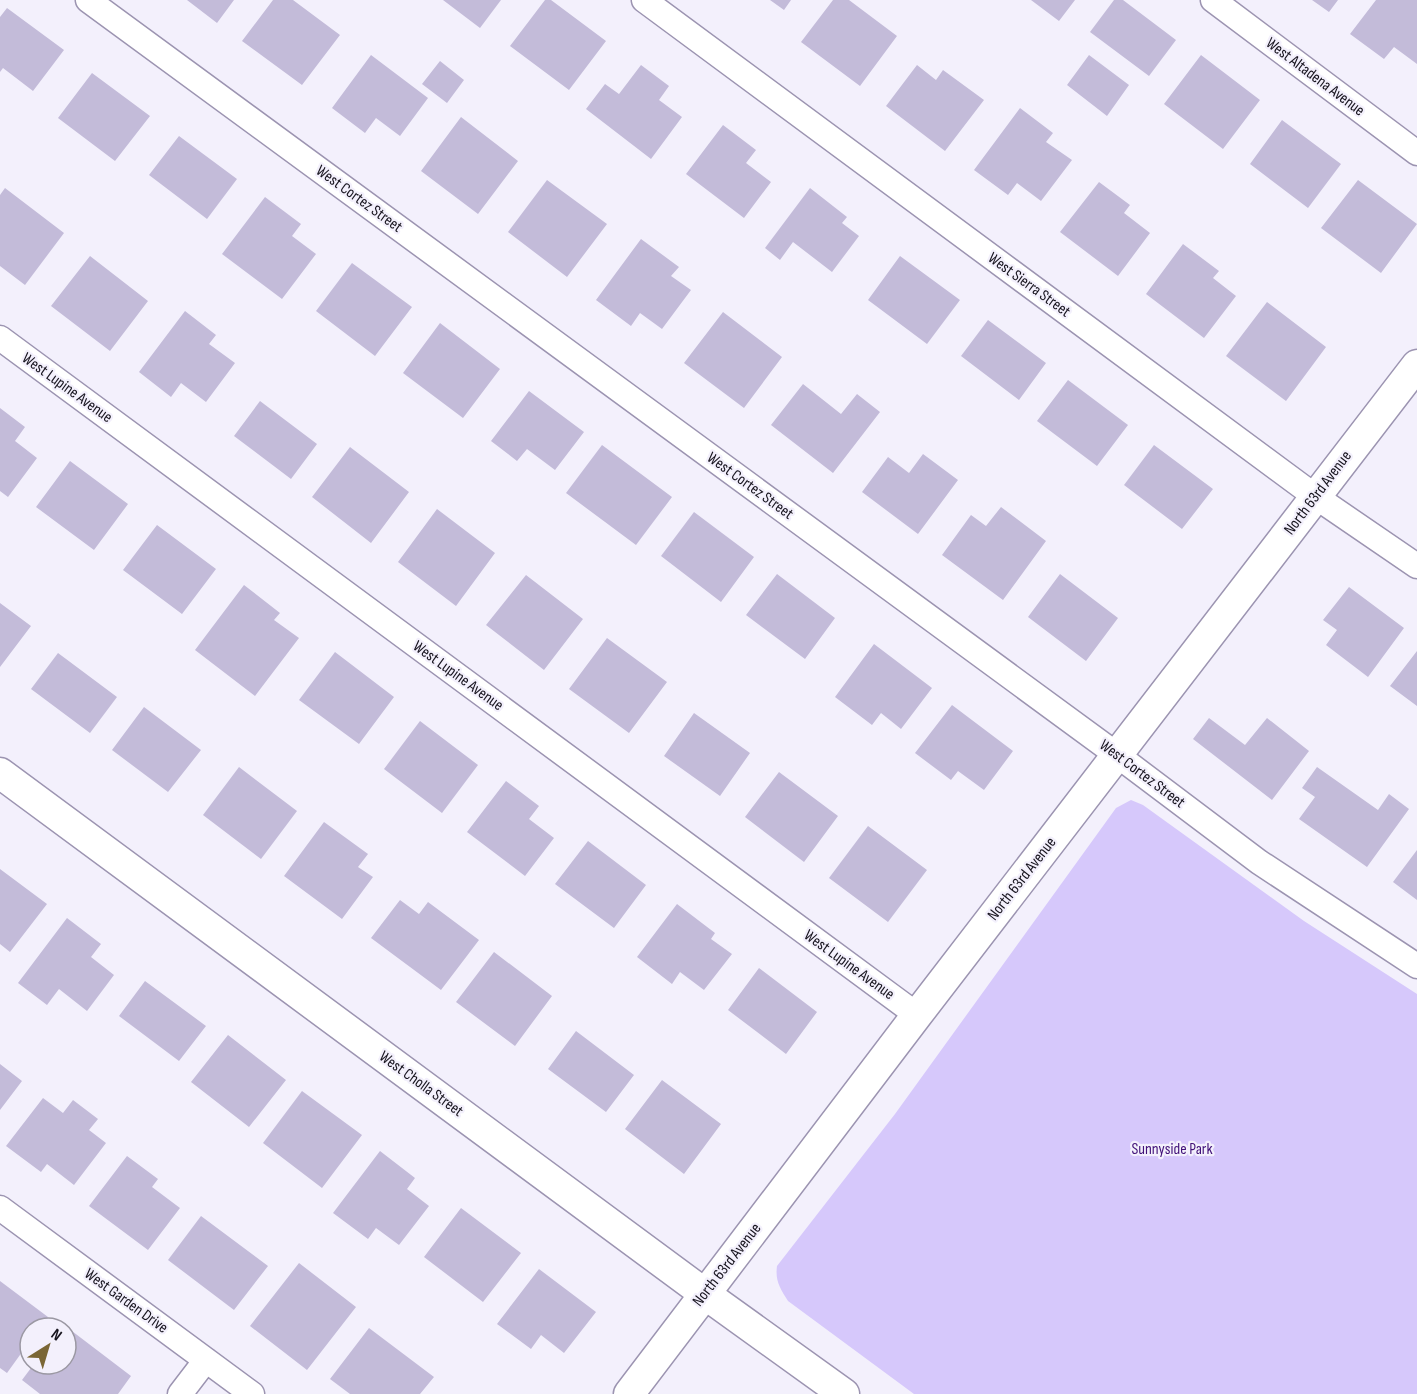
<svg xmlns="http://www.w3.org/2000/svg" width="1417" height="1394" font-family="'Sofia Sans Condensed',sans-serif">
	<rect width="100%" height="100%" fill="#f3f0fc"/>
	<!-- green -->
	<path fill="#d6c8fb" d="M 1131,800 L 1143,805 L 1304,921 L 1417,994 L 1417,1394 L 914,1394 L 788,1301 C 780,1288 775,1281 777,1266 L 895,1114 L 1116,808 Z"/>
	<!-- building -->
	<path fill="#c3bbd9" d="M 187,0 L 234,0 L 217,23 Z
		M 273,0 L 293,0 L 340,35 L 302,85 L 242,41 Z
		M 443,0 L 501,0 L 480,28 Z
		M 545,0 L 551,0 L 606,41 L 569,90 L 510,46 Z
		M 770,0 L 791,0 L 784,10 Z
		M 833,0 L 849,0 L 897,36 L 860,86 L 801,42 Z
		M 1031,0 L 1075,0 L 1059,21 Z
		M 1114,0 L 1123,0 L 1176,40 L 1149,76 L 1090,32 Z
		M 1312,0 L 1338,0 L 1329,12 Z
		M 1376,0 L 1417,0 L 1417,64 L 1394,47 L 1384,59 L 1350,34 Z
		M 7,8 L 64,50 L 33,91 L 3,68 L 0,72 L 0,17 Z
		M 371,55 L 428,98 L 400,136 L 376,118 L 365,133 L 332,108 Z
		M 1089,55 L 1129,85 L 1107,116 L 1067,85 Z
		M 1201,55 L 1260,100 L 1223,149 L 1164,104 Z
		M 440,61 L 464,80 L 447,103 L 422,84 Z
		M 641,65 L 669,86 L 659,100 L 682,117 L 651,159 L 586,109 L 605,84 L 619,94 Z
		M 917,65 L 936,80 L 943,70 L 984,100 L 945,151 L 886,106 Z
		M 92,73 L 150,116 L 115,161 L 58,118 Z
		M 1020,108 L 1053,133 L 1046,142 L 1072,160 L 1041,201 L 1017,183 L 1008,195 L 974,170 Z
		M 461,117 L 518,161 L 478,214 L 421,171 Z
		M 1282,120 L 1341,164 L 1308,208 L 1250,164 Z
		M 723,125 L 756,150 L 746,163 L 771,182 L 744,218 L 686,174 Z
		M 179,136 L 237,179 L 207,219 L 149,175 Z
		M 547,180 L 607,224 L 567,277 L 508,232 Z
		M 1358,180 L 1417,224 L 1381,273 L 1321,228 Z
		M 1099,182 L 1130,205 L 1124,213 L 1150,233 L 1118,276 L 1060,232 Z
		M 5,188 L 64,233 L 25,285 L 0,266 L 0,195 Z
		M 810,188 L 847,217 L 842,223 L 859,236 L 832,272 L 793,242 L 780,260 L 765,248 Z
		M 265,197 L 301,224 L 292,236 L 316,254 L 282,299 L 222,254 Z
		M 641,239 L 679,267 L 671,276 L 691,290 L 662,329 L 640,313 L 631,326 L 596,300 Z
		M 1183,244 L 1219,271 L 1213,278 L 1236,296 L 1204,338 L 1146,294 Z
		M 90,256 L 148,301 L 110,351 L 51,306 Z
		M 900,256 L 960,300 L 927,344 L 868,300 Z
		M 352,263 L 412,307 L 375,356 L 316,311 Z
		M 1267,302 L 1326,347 L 1286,401 L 1226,356 Z
		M 185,311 L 216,335 L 209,344 L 235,363 L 206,402 L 181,383 L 171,397 L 139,372 Z
		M 723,312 L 782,357 L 744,408 L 684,363 Z
		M 988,320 L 1046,363 L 1019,400 L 961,356 Z
		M 440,323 L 500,369 L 463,418 L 403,373 Z
		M 1068,380 L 1128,425 L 1097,466 L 1037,421 Z
		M 803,384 L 841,414 L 857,394 L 880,412 L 833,473 L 771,425 Z
		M 529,391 L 584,432 L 555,470 L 527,449 L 517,461 L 491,441 Z
		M 260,401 L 317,444 L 291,479 L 234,436 Z
		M 0,408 L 25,427 L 15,441 L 37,458 L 8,497 L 0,491 Z
		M 602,445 L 672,497 L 636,545 L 566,493 Z
		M 1154,445 L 1213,489 L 1182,529 L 1124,485 Z
		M 350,447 L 409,492 L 371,543 L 312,497 Z
		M 923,454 L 958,480 L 918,534 L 862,492 L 888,457 L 909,473 Z
		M 70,461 L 128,504 L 94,550 L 36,507 Z
		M 1001,507 L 1046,541 L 1003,600 L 942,555 L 971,515 L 986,526 Z
		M 437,509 L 495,553 L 456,606 L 398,562 Z
		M 694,512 L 754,557 L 721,602 L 661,556 Z
		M 157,525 L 216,569 L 182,614 L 123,570 Z
		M 777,574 L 835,618 L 805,659 L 746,615 Z
		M 1060,574 L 1118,618 L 1086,661 L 1028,617 Z
		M 526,575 L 583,619 L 544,670 L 486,625 Z
		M 244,585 L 280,613 L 274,620 L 299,638 L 255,696 L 195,650 Z
		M 1349,587 L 1404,628 L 1368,677 L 1326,645 L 1337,630 L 1323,620 Z
		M 0,603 L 31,626 L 0,667 Z
		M 607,638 L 667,682 L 629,733 L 569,689 Z
		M 874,644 L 932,688 L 901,729 L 881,713 L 872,725 L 835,697 Z
		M 1417,651 L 1417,706 L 1390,686 Z
		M 335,652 L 394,697 L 359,744 L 299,700 Z
		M 58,653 L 117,697 L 90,733 L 31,689 Z
		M 952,705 L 1013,751 L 984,790 L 958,771 L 951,780 L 915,753 Z
		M 144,707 L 201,750 L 168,792 L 112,750 Z
		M 694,713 L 750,753 L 720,796 L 664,756 Z
		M 1209,718 L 1245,745 L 1267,718 L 1309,751 L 1272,800 L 1193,739 Z
		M 420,721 L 478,765 L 442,813 L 384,769 Z
		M 239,767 L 297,811 L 261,859 L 203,815 Z
		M 1317,767 L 1378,810 L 1389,794 L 1409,809 L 1367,867 L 1299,819 L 1315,797 L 1302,788 Z
		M 779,772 L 838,816 L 804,862 L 745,817 Z
		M 506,781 L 539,806 L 529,819 L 554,838 L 525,876 L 467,832 Z
		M 324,822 L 368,854 L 358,867 L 373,877 L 342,919 L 284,876 Z
		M 868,826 L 927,870 L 888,922 L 829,878 Z
		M 588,841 L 646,885 L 614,928 L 555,884 Z
		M 1417,850 L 1417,900 L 1393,882 Z
		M 0,869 L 47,904 L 10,952 L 0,944 Z
		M 400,900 L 419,914 L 428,902 L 479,940 L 441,990 L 371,938 Z
		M 677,904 L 715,933 L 711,939 L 732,954 L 704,990 L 680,972 L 672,984 L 637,957 Z
		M 67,918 L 101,944 L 91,957 L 114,975 L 87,1011 L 59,989 L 47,1005 L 18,983 Z
		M 494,952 L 552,996 L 515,1046 L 456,1002 Z
		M 759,968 L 817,1012 L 786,1054 L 728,1010 Z
		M 145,981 L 206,1026 L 179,1061 L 119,1016 Z
		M 576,1031 L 634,1075 L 606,1112 L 548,1069 Z
		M 228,1035 L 286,1080 L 249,1127 L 191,1082 Z
		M 0,1064 L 22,1081 L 0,1110 Z
		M 662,1080 L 721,1124 L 684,1174 L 625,1129 Z
		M 302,1091 L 362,1135 L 322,1188 L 263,1143 Z
		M 43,1098 L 63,1113 L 73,1100 L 98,1119 L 89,1130 L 106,1143 L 74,1185 L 47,1164 L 41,1172 L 6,1146 Z
		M 380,1151 L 415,1178 L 407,1189 L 429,1206 L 399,1245 L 376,1228 L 368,1239 L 333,1213 Z
		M 127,1156 L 158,1179 L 152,1187 L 180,1208 L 148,1250 L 89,1206 Z
		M 461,1208 L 521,1253 L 483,1302 L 424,1257 Z
		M 201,1216 L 268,1266 L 234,1310 L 168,1260 Z
		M 299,1263 L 356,1307 L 307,1370 L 250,1326 Z
		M 539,1269 L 596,1312 L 564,1353 L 541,1335 L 531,1349 L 497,1324 Z
		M 0,1281 L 48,1317 L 40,1328 L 30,1328 L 30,1341 L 7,1373 L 0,1368 Z
		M 64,1325 L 131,1376 L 118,1394 L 40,1394 L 22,1380 L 34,1364 L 66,1364 L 66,1328 L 61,1328 Z
		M 369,1328 L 434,1377 L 420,1394 L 350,1394 L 330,1379 Z"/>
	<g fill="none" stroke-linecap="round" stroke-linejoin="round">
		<defs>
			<path id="minor" d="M 88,0 L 1117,755 L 1259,862 L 1417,966
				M 644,0 L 1316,497 L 1417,566
				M 1213,0 L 1417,153
				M 0,338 L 917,1015
				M 0,1208 L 252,1394
				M 180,1394 L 206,1360"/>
			<path id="tertiary" d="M 0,773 L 705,1294 L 844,1394
				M 629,1394 L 917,1015 L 1417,365"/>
		</defs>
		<!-- minor casing -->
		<use href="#minor" stroke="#9c94b1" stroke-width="27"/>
		<!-- tertiary casing -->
		<use href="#tertiary" stroke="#9c94b1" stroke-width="33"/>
		<!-- minor -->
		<use href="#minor" stroke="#fff" stroke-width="24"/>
		<!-- tertiary -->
		<use href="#tertiary" stroke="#fff" stroke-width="30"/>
	</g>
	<g text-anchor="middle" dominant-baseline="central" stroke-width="4.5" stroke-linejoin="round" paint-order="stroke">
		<!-- street labels -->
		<g font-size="16" fill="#16131d" stroke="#f3f0fc">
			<text transform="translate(1315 77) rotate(37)">West Altadena Avenue</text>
			<text transform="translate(359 199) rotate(36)">West Cortez Street</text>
			<text transform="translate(1029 285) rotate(36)">West Sierra Street</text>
			<text transform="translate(67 388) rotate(36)">West Lupine Avenue</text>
			<text transform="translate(750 486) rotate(36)">West Cortez Street</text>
			<text transform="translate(1318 493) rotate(-53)">North 63rd Avenue</text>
			<text transform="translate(458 676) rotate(36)">West Lupine Avenue</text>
			<text transform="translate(1142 774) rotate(37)">West Cortez Street</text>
			<text transform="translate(1022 879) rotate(-52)">North 63rd Avenue</text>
			<text transform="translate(849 965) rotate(36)">West Lupine Avenue</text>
			<text transform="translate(421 1084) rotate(36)">West Cholla Street</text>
			<text transform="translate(727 1265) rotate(-52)">North 63rd Avenue</text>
			<text transform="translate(126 1301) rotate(36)">West Garden Drive</text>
		</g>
		<!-- park labels -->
		<g font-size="16" fill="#411178" stroke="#f3f0fc">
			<text x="1172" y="1149">Sunnyside Park</text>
		</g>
	</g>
	<!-- north arrow -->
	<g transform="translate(48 1346) rotate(37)"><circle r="28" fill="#f3f0fc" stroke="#9b98a3" stroke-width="1.5"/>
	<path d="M0-4.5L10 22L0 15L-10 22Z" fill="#7a6635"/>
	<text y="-9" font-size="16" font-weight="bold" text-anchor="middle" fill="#16131d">N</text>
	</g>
</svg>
